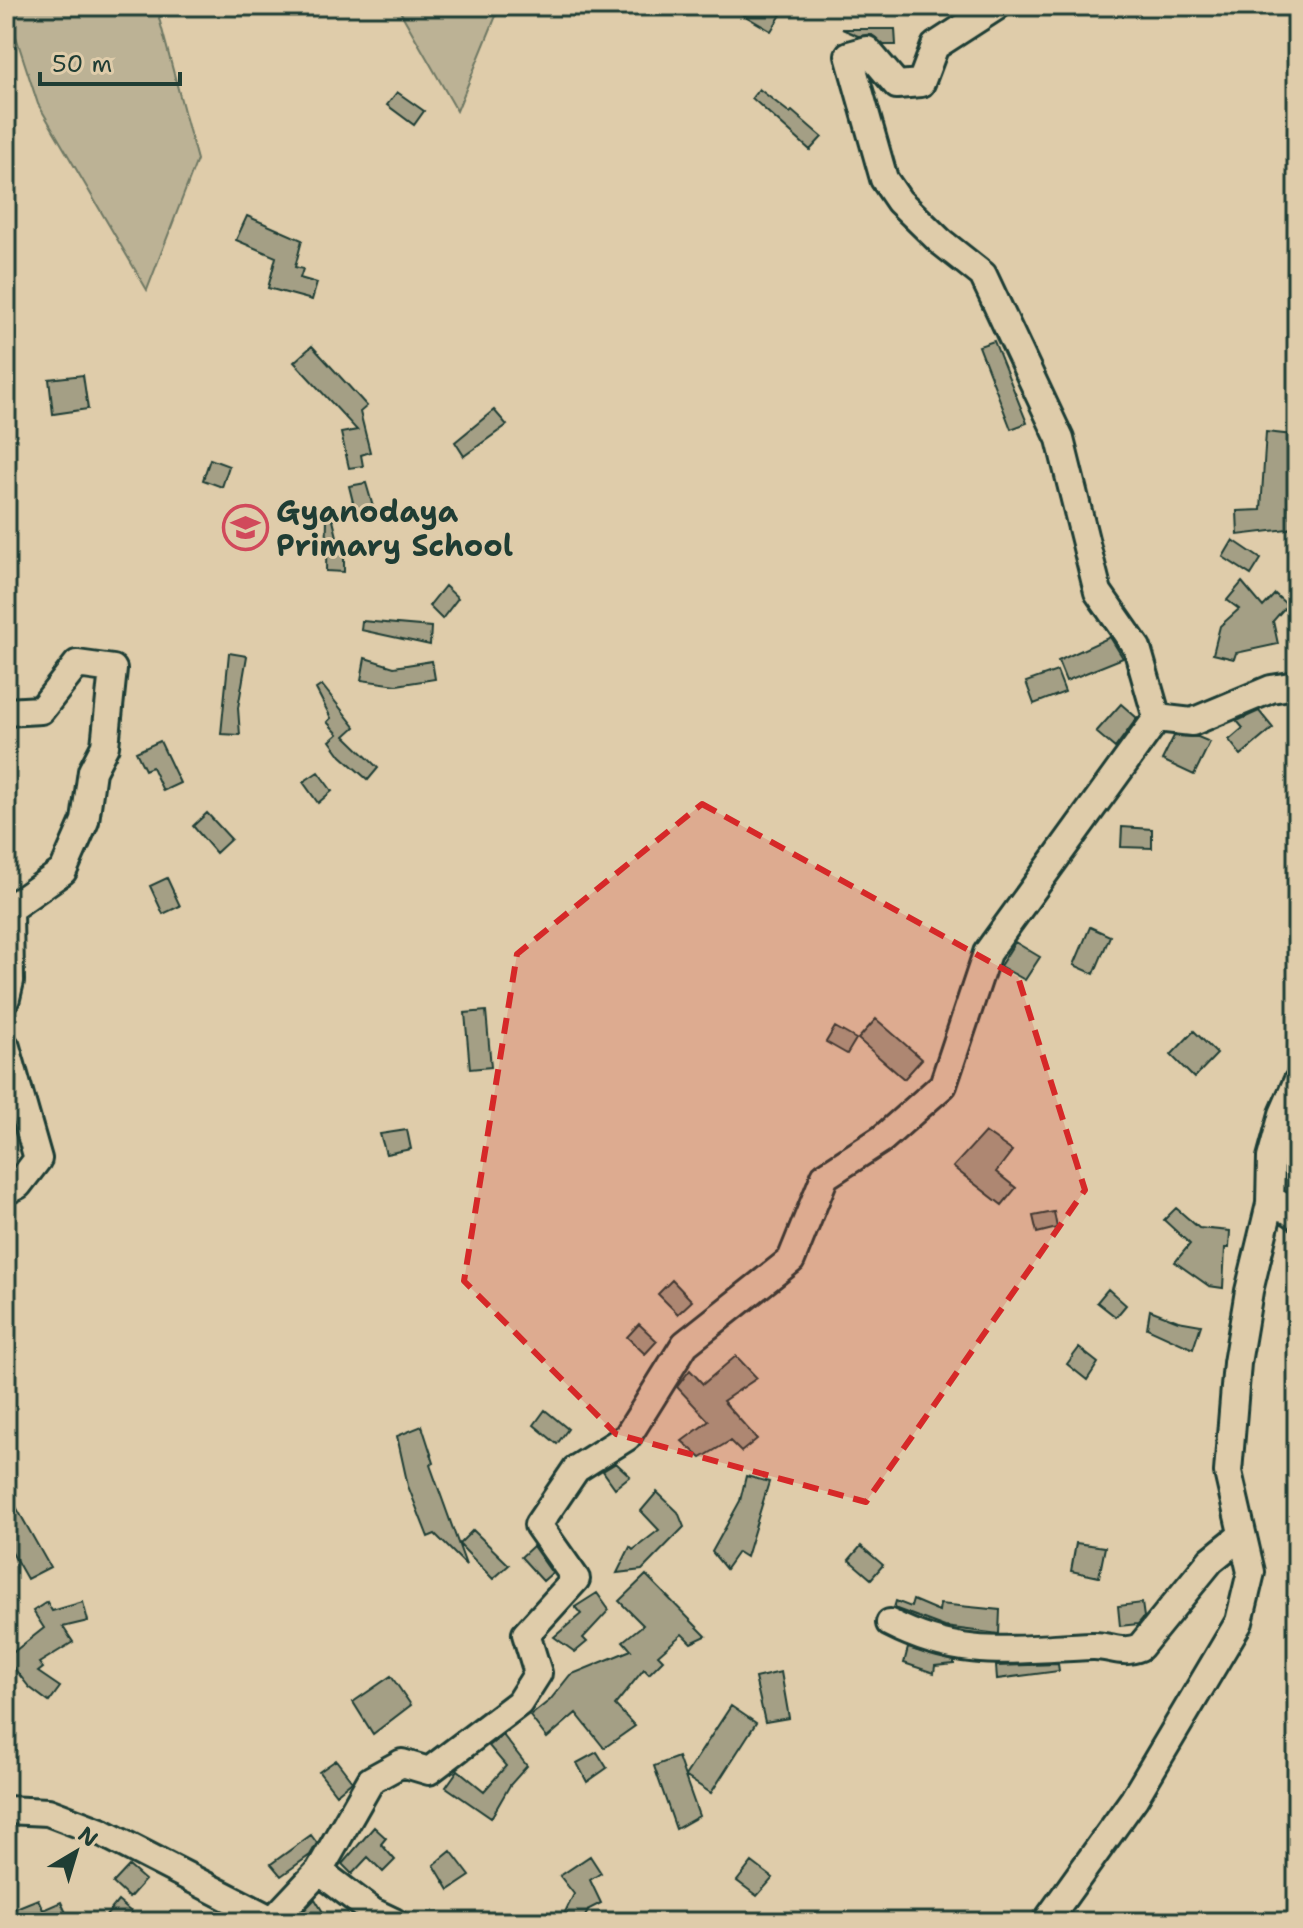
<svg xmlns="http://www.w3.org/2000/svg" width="1303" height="1928" font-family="'Shantell Sans',sans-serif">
	<rect width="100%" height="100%" fill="#dfccaa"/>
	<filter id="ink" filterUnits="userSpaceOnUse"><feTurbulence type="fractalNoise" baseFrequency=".0125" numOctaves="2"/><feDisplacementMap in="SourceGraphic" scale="16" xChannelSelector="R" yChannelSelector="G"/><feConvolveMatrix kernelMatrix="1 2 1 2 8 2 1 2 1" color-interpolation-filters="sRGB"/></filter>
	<g filter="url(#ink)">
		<!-- green -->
		<path fill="#bcb295" stroke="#6e7864" stroke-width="2" d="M 6,6 L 172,6 L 159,18 L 197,160 L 147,290 L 38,104 Z
			M 397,6 L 500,6 L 457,111 Z"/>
		<!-- building -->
		<path fill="#a49f85" stroke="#1f3d34" stroke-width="2" d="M 728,6 L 770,6 L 782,13 L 771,31 Z
			M 842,29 L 895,29 L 896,45 L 884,45 L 872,35 L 858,36 Z
			M 759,89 L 790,113 L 792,111 L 822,137 L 810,150 L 752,98 Z
			M 397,92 L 424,111 L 414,125 L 387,105 Z
			M 247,216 L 302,240 L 295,267 L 303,269 L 300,278 L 317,283 L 312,300 L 268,288 L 276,257 L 236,240 Z
			M 994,341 L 1027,423 L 1011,429 L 979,346 Z
			M 312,346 L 367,406 L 360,412 L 370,452 L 361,455 L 363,466 L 349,468 L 341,433 L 357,430 L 294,362 Z
			M 83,375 L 88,409 L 53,414 L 49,379 Z
			M 494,410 L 507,425 L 464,456 L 455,442 Z
			M 1266,432 L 1293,435 L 1290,509 L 1293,509 L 1296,528 L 1238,535 L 1237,511 L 1261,510 Z
			M 210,459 L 229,466 L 222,487 L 203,480 Z
			M 366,483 L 373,507 L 355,510 L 349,486 Z
			M 332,516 L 340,549 L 344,549 L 344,572 L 326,571 L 327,517 Z
			M 1233,540 L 1261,559 L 1251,575 L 1223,557 Z
			M 1242,582 L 1263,607 L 1275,594 L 1287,605 L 1273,621 L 1278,644 L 1236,653 L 1234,659 L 1213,654 L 1220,626 L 1239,609 L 1227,600 Z
			M 445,586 L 458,598 L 442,619 L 429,606 Z
			M 362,621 L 431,627 L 430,645 L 361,630 Z
			M 1110,637 L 1123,658 L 1066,681 L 1058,661 Z
			M 229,653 L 247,656 L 238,708 L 240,735 L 221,734 Z
			M 365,658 L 394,667 L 432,661 L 435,679 L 397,685 L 361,680 Z
			M 1057,671 L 1065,692 L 1034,704 L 1026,682 Z
			M 322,685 L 355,727 L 345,736 L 378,768 L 368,780 L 341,756 L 330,741 L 338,734 L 327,722 L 331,718 L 316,689 Z
			M 1121,704 L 1137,718 L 1115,748 L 1096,732 Z
			M 1259,711 L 1273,728 L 1241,755 L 1229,740 L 1243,728 L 1237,721 Z
			M 1174,736 L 1198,737 L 1210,742 L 1194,775 L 1162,760 Z
			M 160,741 L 180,783 L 163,791 L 152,767 L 145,770 L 136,752 Z
			M 318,772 L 332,791 L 318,803 L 303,782 Z
			M 207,813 L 231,839 L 216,853 L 193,826 Z
			M 1122,827 L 1152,829 L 1152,848 L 1121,847 Z
			M 167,878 L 180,906 L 163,914 L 150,886 Z
			M 1090,927 L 1110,936 L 1094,974 L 1074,965 Z
			M 1015,942 L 1040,957 L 1025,980 L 1000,966 Z
			M 486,1011 L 491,1067 L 470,1069 L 465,1013 Z
			M 876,1019 L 922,1059 L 904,1079 L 858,1039 Z
			M 835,1027 L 856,1039 L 847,1054 L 826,1042 Z
			M 1194,1031 L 1217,1054 L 1194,1078 L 1171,1055 Z
			M 407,1130 L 411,1149 L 386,1154 L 380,1134 Z
			M 985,1132 L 1012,1151 L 996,1172 L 1016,1188 L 1002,1205 L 953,1167 Z
			M 1176,1208 L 1199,1228 L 1230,1231 L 1229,1248 L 1225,1248 L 1223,1288 L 1209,1286 L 1175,1262 L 1190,1244 L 1164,1220 Z
			M 1054,1212 L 1057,1228 L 1037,1233 L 1033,1216 Z
			M 672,1280 L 692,1301 L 678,1314 L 658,1294 Z
			M 1108,1289 L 1126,1305 L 1116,1317 L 1097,1302 Z
			M 1150,1310 L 1178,1321 L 1201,1325 L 1193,1349 L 1147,1328 Z
			M 639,1324 L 657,1341 L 645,1354 L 627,1337 Z
			M 1079,1348 L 1098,1363 L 1087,1380 L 1067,1364 Z
			M 736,1356 L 757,1378 L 723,1401 L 757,1439 L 741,1452 L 730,1441 L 701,1458 L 682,1441 L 709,1421 L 677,1387 L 690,1370 L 703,1384 Z
			M 545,1410 L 568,1429 L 557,1444 L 534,1425 Z
			M 422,1426 L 434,1463 L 430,1465 L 466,1565 L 435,1534 L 428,1537 L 408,1486 L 397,1436 Z
			M 616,1463 L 630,1476 L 615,1488 L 603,1471 Z
			M 746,1476 L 769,1482 L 746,1557 L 738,1552 L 726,1569 L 712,1552 L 740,1501 Z
			M 6,1489 L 50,1567 L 27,1579 L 6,1542 Z
			M 657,1492 L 678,1512 L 684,1527 L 642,1570 L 617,1573 L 630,1547 L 633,1550 L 659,1530 L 641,1511 Z
			M 473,1530 L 509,1565 L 493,1579 L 459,1544 Z
			M 1076,1543 L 1105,1547 L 1099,1577 L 1071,1571 Z
			M 533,1546 L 552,1573 L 543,1581 L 521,1557 Z
			M 861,1546 L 883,1565 L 871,1579 L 849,1560 Z
			M 646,1575 L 706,1636 L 691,1643 L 682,1634 L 658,1655 L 663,1660 L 649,1674 L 644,1669 L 615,1705 L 635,1726 L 604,1748 L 576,1713 L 547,1738 L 530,1716 L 550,1700 L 570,1675 L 631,1650 L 623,1641 L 643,1625 L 619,1601 Z
			M 597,1593 L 609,1610 L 583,1638 L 587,1642 L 575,1652 L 554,1637 L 581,1614 L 575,1607 Z
			M 913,1600 L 939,1611 L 940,1604 L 1000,1610 L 999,1634 L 945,1627 L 894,1608 L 896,1601 L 911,1607 Z
			M 47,1602 L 52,1611 L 83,1602 L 88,1621 L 63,1627 L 73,1642 L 39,1663 L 43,1668 L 38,1672 L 60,1687 L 49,1702 L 29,1687 L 6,1658 L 44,1628 L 33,1611 Z
			M 1142,1603 L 1144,1617 L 1138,1624 L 1120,1626 L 1118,1606 Z
			M 908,1648 L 954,1661 L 954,1664 L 935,1666 L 934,1673 L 904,1663 Z
			M 1058,1664 L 1059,1671 L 997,1679 L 996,1666 Z
			M 781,1672 L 789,1718 L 765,1722 L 755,1678 Z
			M 391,1676 L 411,1705 L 373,1734 L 353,1702 Z
			M 731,1706 L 756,1723 L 711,1793 L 685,1776 Z
			M 503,1735 L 527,1766 L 510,1785 L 491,1818 L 446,1787 L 458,1770 L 484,1791 L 506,1766 L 489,1746 Z
			M 597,1752 L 607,1768 L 587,1782 L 577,1763 Z
			M 678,1757 L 699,1816 L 676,1829 L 654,1766 Z
			M 336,1760 L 352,1781 L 336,1794 L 319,1772 Z
			M 374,1827 L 386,1838 L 381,1844 L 395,1860 L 383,1872 L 368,1857 L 352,1874 L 342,1864 Z
			M 311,1835 L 317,1843 L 310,1855 L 281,1876 L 271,1864 Z
			M 451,1851 L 470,1876 L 449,1890 L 434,1865 Z
			M 590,1856 L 601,1873 L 590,1880 L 601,1903 L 589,1909 L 582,1922 L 560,1922 L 574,1894 L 560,1876 Z
			M 752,1862 L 773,1878 L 757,1896 L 737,1881 Z
			M 129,1866 L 145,1880 L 129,1898 L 113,1883 Z
			M 38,1899 L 43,1910 L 61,1902 L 68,1917 L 57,1922 L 6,1922 L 6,1912 Z
			M 315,1899 L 329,1922 L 293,1922 L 314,1900 Z
			M 118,1901 L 143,1922 L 101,1922 Z"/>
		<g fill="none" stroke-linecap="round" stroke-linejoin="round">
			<defs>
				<path id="minor" d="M 6,712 L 41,710 L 77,664 L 113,669 L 105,746 L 92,771 L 85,821 L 63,871 L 9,909 L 10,981 L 6,998
					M 1157,718 L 1192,722 L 1271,689 L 1297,685
					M 6,1047 L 38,1159 L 18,1185 L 6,1191
					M 1270,1204 L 1279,1204 L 1297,1216
					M 890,1623 C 962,1660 1014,1649 1092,1646 C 1110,1645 1121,1655 1140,1647 L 1211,1560 L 1242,1535
					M 6,1810 L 48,1812 L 103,1833 L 276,1922
					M 319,1871 L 371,1780 L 402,1763 L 429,1771 L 519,1703 L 538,1673 L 526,1634 L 576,1579 L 538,1525 L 576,1469 L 627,1437 L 685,1344 L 791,1260 L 825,1176 L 882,1139 L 943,1085 L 987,953 L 1157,718 L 1137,648 L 1098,592 L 1060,439 L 983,275 L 940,241 L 899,201 L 884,179 L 849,55 L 867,50 L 897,85 L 921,83 L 935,46 L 997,6
					M 274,1919 L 319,1871 L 373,1912 L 394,1922
					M 1046,1922 L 1134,1799 L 1239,1622 L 1251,1572 L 1228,1472 L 1237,1363 L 1249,1291 L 1270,1204 L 1271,1158 L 1283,1114 L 1297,1082"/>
			</defs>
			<!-- minor casing -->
			<use href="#minor" stroke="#1f3d34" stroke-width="32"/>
			<!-- minor -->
			<use href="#minor" stroke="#dfccaa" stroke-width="26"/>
		</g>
	</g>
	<!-- marked area -->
	<path fill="#d62828" fill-opacity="0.2" stroke="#d62828" stroke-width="6" stroke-dasharray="16 10" stroke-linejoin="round" d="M 702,804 L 1018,977 L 1085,1190 L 866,1502 L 616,1434 L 464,1281 L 517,954 Z"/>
	<!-- icons -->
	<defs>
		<symbol id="school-ring" viewBox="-11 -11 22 22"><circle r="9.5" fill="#dfccaa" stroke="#d1495b" stroke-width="1.5"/><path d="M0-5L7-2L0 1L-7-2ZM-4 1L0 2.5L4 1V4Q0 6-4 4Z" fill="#d1495b"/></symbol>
	</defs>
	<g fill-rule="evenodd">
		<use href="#school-ring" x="220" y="502" width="51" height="51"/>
	</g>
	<g text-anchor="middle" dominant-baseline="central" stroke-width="6" stroke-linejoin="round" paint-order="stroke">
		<!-- poi labels -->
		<g font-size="30" font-weight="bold" fill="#1f3d34" stroke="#dfccaa" text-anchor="start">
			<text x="276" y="511">Gyanodaya<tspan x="276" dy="34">Primary School</tspan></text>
		</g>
	</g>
	<!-- margin -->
	<rect width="1303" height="1928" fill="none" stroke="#dfccaa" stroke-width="32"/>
	<rect x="16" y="16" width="1271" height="1896" fill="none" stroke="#1f3d34" stroke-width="3" filter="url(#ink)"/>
	<!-- north arrow -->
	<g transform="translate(76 1852) rotate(38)" stroke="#dfccaa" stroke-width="6" paint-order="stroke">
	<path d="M0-6L14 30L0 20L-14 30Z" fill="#1f3d34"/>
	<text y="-12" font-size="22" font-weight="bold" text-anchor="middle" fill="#1f3d34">N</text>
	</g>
	<!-- scale -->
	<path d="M40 72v12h140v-12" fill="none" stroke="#1f3d34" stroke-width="4"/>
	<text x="52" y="72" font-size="24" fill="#1f3d34" stroke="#dfccaa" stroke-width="6" paint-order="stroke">50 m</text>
</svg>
